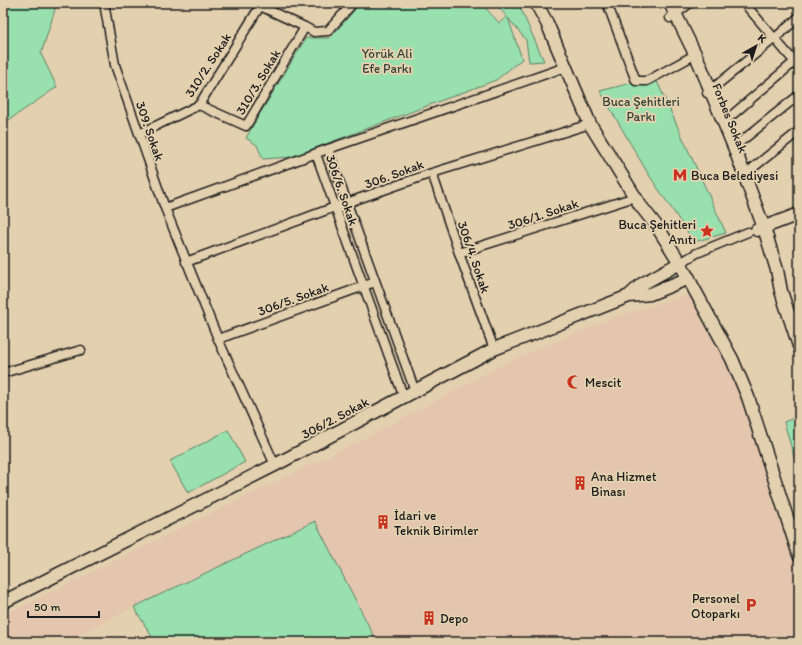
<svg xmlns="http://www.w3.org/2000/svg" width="802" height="645" font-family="Itim,sans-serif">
	<rect width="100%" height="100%" fill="#e3d0ae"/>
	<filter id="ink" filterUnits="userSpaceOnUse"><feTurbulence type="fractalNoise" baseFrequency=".025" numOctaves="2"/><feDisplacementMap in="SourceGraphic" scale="8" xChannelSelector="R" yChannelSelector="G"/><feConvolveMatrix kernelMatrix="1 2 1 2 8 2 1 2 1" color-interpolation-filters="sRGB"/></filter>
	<g filter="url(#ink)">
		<!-- built -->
		<path fill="#e4c5ad" d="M 691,294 L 720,355 L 744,399 L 776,510 L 799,574 L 799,642 L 377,642 L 314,521 L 134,607 L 64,642 L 3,642 L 3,616 L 180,529 L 366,438 L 508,362 L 548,345 L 612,318 Z"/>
		<!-- green -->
		<path fill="#98e1af" stroke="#5a7e66" d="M 3,3 L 57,3 L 41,54 L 57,87 L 3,124 Z
			M 359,3 L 481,3 L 499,23 L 507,17 L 495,3 L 518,3 L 544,61 L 529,62 L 526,40 L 508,18 L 522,59 L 496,80 L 291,157 L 263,159 L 257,145 L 246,138 L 258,117 L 306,38 L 330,38 L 353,12 Z
			M 655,77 L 726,233 L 694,242 L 647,172 L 600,91 Z
			M 799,416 L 799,474 L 784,422 Z
			M 228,430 L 245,462 L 188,493 L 170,461 Z
			M 315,521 L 377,642 L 155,642 L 134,607 Z"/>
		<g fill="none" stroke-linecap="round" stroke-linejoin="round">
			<defs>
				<path id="street" d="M 104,3 L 115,65 L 165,208 L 218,339 L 275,465
					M 255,3 L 260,6 L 305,27 L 314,32 L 328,31 L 353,3
					M 607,3 L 636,81 L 647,81 L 689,58
					M 744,3 L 799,67
					M 670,18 L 690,3
					M 707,93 L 775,38 L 799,17
					M 199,105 L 246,126 L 305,27
					M 724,122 L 799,58
					M 139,134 L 199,105 L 262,3
					M 734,147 L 799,95
					M 328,149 L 566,67
					M 316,154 L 404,398
					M 432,173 L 459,253 L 494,349
					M 744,175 L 799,131
					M 165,208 L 328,149 L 347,203 L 415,391
					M 459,253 L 635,197
					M 186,262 L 335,207 L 432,173 L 590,124
					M 680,263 L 697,253 L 748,232
					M 218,339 L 375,282
					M 3,373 L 81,350"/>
				<path id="secondary" d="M 536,3 L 547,23 L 590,124 L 640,205 L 658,228 L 680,263 L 732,359 L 748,397 L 799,555
					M 670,3 L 698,60 L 734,147 L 764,228 L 777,270 L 781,291 L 799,346
					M 757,230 L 799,214
					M 629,296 L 650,294 L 689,278
					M 3,602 L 275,465 L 494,349 L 629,296 L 642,284 L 680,263"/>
			</defs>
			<!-- street casing -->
			<use href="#street" stroke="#1c1c1c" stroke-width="11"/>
			<!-- secondary casing -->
			<use href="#secondary" stroke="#1c1c1c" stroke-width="15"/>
			<!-- street -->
			<use href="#street" stroke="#e3d0ae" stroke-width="8"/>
			<!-- secondary -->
			<use href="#secondary" stroke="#e3d0ae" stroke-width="12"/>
		</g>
	</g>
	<!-- icons -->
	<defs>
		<symbol id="metro-bare" viewBox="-9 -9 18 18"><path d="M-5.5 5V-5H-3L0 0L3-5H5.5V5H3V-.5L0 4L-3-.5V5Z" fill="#c8321e" stroke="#e3d0ae" stroke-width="2.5" paint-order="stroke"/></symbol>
		<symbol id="sight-bare" viewBox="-9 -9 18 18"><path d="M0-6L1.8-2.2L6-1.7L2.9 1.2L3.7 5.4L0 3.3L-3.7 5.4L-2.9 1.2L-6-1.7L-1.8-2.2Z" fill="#c8321e" stroke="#e3d0ae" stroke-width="2.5" paint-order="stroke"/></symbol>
		<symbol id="mosque-bare" viewBox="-9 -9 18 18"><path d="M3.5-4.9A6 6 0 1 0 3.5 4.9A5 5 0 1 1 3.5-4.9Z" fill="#c8321e" stroke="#e3d0ae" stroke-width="2.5" paint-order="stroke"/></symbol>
		<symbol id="building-bare" viewBox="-9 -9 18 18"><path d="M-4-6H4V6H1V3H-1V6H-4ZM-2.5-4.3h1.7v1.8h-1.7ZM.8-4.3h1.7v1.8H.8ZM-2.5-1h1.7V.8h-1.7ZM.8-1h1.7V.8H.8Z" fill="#c8321e" stroke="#e3d0ae" stroke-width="2.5" paint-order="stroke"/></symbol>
		<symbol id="parking-bare" viewBox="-9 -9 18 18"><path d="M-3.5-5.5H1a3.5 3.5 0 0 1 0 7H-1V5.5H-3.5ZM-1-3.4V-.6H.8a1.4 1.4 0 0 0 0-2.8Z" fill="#c8321e" stroke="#e3d0ae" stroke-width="2.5" paint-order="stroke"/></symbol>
	</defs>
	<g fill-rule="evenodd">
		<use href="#metro-bare" x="670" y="165" width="20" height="20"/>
		<use href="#sight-bare" x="697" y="221" width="20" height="20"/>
		<use href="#mosque-bare" x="564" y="372" width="20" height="20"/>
		<use href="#building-bare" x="570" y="473" width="20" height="20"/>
		<use href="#building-bare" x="373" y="512" width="20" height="20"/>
		<use href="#parking-bare" x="741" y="595" width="20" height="20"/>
		<use href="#building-bare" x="419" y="608" width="20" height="20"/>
	</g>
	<g text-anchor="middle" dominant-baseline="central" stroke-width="4" stroke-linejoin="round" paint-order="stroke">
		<!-- park labels -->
		<g font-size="13" fill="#354339" stroke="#e3d0ae">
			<text x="387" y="53">Yörük Ali<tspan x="387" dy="15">Efe Parkı</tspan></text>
			<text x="641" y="101">Buca Şehitleri<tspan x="641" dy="15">Parkı</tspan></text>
		</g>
		<!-- street labels -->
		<g font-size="13" fill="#1c1c1c" stroke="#e3d0ae">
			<text transform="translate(208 65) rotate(-57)">310/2. Sokak</text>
			<text transform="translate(258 82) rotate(-59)">310/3. Sokak</text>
			<text transform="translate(730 118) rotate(68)">Forbes Sokak</text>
			<text transform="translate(150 131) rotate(71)">309. Sokak</text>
			<text transform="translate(394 174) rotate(-20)">306. Sokak</text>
			<text transform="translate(342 190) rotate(71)">306/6. Sokak</text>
			<text transform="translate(543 214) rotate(-18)">306/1. Sokak</text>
			<text transform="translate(474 257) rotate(71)">306/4. Sokak</text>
			<text transform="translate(293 299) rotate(-20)">306/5. Sokak</text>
			<text transform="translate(335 418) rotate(-28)">306/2. Sokak</text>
		</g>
		<!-- poi labels -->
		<g font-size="13" fill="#1c1c1c" stroke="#e3d0ae" text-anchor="start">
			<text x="691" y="175">Buca Belediyesi</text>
			<text x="696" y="224" text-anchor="end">Buca Şehitleri<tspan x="696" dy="15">Anıtı</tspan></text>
			<text x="585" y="382">Mescit</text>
			<text x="591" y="476">Ana Hizmet<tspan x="591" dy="15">Binası</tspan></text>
			<text x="394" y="515">İdari ve<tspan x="394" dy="15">Teknik Birimler</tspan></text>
			<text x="740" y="598" text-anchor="end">Personel<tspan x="740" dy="15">Otoparkı</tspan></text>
			<text x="440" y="618">Depo</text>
		</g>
	</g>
	<!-- margin -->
	<rect width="802" height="645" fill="none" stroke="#e3d0ae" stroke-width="16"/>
	<rect x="8" y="8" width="786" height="629" fill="none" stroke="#1c1c1c" stroke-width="1.5" filter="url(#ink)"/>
	<!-- north arrow -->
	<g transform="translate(756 46) rotate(39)" stroke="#e3d0ae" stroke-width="3" paint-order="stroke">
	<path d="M0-3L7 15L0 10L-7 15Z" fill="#1c1c1c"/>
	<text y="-6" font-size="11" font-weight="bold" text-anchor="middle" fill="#1c1c1c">K</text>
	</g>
	<!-- scale -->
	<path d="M28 611v6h71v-6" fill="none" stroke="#1c1c1c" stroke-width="2"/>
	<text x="34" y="611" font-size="12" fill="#1c1c1c" stroke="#e3d0ae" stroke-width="3" paint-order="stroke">50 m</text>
</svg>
